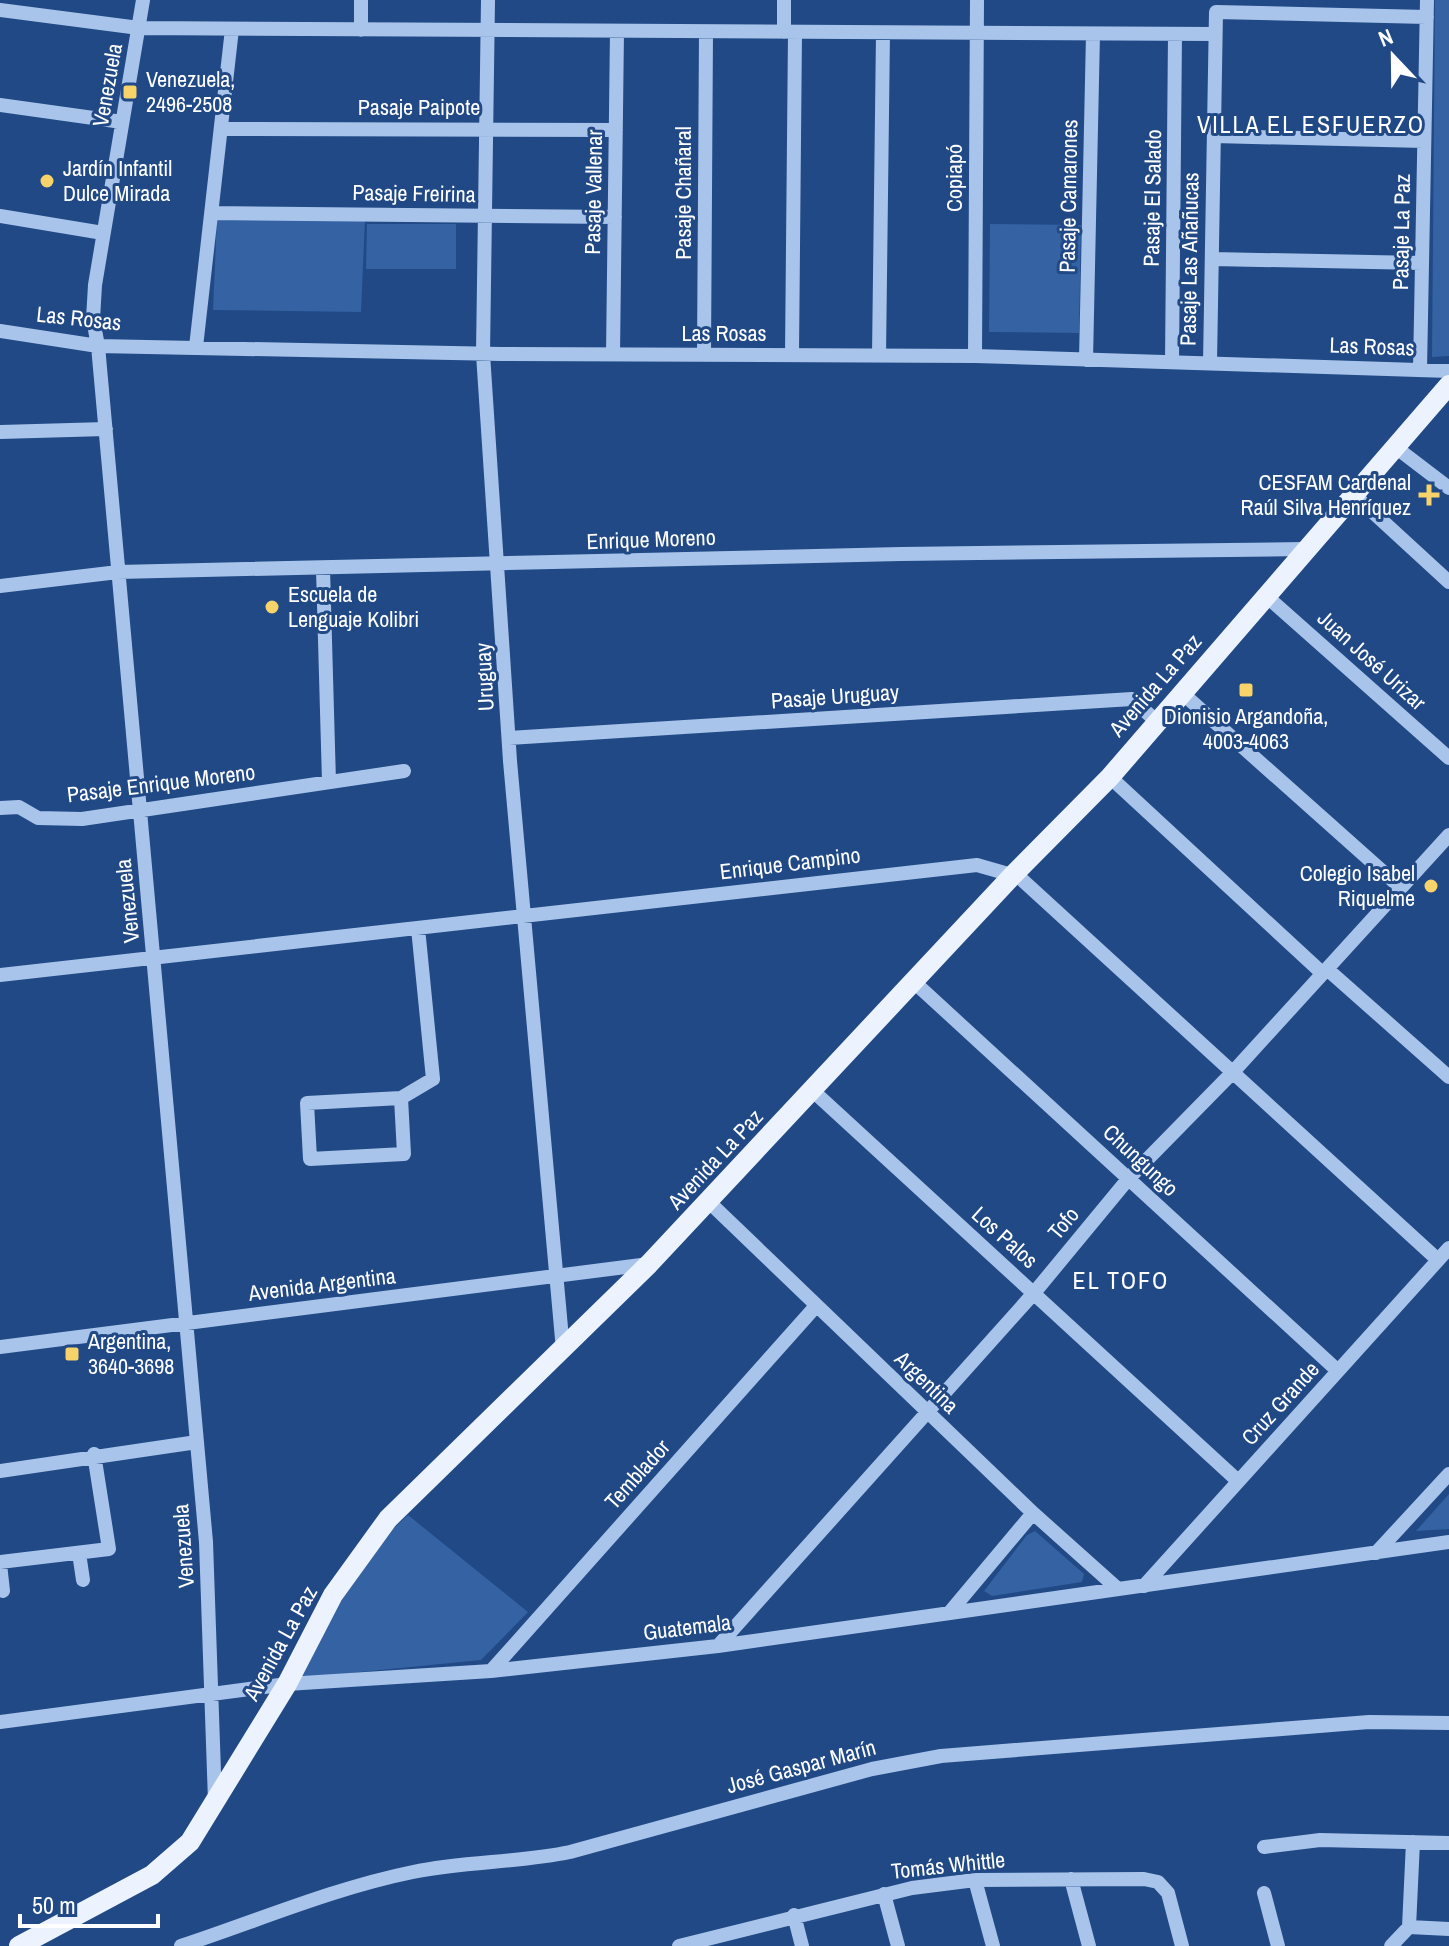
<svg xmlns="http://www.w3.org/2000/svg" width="1449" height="1946" font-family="'Archivo Narrow',sans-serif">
	<rect width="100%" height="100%" fill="#204986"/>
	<!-- green -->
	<path fill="#3462a3" d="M 1435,0 L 1449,0 L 1449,356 L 1432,357 Z
		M 217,217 L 365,219 L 361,312 L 213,310 Z
		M 367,224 L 456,224 L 456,269 L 366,269 Z
		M 990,224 L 1081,225 L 1079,333 L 989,332 Z
		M 1449,1494 L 1449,1529 L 1416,1531 Z
		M 408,1515 L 528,1612 L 481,1660 L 300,1678 L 359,1568 L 375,1545 Z
		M 1035,1531 L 1084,1574 L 1082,1582 L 992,1596 L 984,1591 L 1027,1535 Z"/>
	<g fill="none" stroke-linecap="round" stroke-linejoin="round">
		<!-- minor -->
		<path stroke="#a9c4ea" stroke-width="14" d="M 143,0 L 95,285 L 93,319 L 98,346 L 206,1542 L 215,1801
			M 488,0 L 483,354 L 510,761 L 563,1350
			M 0,10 L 139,28 L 1215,34
			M 361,30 L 361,0
			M 784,32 L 784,0
			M 0,105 L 122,122
			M 222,129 L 616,130
			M 1214,136 L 1424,141
			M 212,213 L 615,217
			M 0,216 L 103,233
			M 1212,259 L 1422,263
			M 0,331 L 98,346 L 501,354 L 975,356 L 1449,371
			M 196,347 L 232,29
			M 613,354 L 617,31
			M 704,355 L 706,32
			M 792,355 L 795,32
			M 879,356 L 883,33
			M 975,356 L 977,0
			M 1086,360 L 1093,34
			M 1172,362 L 1175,34
			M 1210,363 L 1216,12 L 1427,17
			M 1420,370 L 1427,0
			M 0,432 L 106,429
			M 1394,446 L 1449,488
			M 1352,493 L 1449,582
			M 323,569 L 329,782
			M 0,586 L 118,572 L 901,554 L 1304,549
			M 1265,595 L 1449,758
			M 1181,692 L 1400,887
			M 509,738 L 1132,699 L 1155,720
			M 1110,777 L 1321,972
			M 0,808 L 19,807 L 38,818 L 82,819 L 404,771
			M 1327,969 L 1449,1077
			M 0,975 L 977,865 L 1019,877 L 1438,1260
			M 914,982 L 1338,1371
			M 812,1090 L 1238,1481
			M 401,1098 L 404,1154 L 310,1159 L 307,1103 L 401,1098 L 433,1079 L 418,928
			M 709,1202 L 1033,1513 L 1118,1589
			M 0,1347 L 649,1264
			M 0,1471 L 197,1442
			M 79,1553 L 83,1580
			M 1376,1553 L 1449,1474
			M 0,1562 L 109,1549 L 94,1454
			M 0,1564 L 3,1591
			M 1144,1586 L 1449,1248
			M 950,1612 L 1033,1513
			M 718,1646 L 1034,1293 L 1129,1178 L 1233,1072 L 1449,835
			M 491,1671 L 816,1306
			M 0,1722 L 287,1684 L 491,1671 L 718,1646 L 1449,1542
			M 1264,1847 L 1320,1840 L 1449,1843
			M 1071,1879 L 1089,1946
			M 975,1880 L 993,1946
			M 1264,1893 L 1278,1946
			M 884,1894 L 898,1946
			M 794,1915 L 802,1946
			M 1409,1927 L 1449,1929
			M 181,1946 C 257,1921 334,1888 413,1872 C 465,1861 518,1863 570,1852 L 872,1769 L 941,1756 L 1369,1722 L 1449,1723
			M 679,1946 L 912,1888 L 975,1880 L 1144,1879 L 1158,1882 L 1168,1893 L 1182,1946
			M 1391,1946 L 1409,1927 L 1413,1842"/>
		<!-- major -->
		<path stroke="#edf3fe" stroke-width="20" d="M 19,1946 L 152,1875 L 190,1842 L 287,1684 L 333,1595 L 388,1519 L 649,1264 L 1012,876 L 1110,777 L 1449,385"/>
	</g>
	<!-- markers -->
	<g fill="#f7d36a" stroke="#204986" stroke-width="3">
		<rect x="122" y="84" width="16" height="16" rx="4"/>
		<circle cx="47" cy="181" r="8"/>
		<path d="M1425 483h8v8h8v8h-8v8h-8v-8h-8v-8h8z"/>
		<circle cx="272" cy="607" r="8"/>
		<rect x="1238" y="682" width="16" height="16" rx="4"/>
		<circle cx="1431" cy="886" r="8"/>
		<rect x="64" y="1346" width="16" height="16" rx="4"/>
	</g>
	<g text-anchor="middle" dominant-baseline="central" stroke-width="6" stroke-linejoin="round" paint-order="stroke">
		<!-- poi labels -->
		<g font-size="22" fill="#fff" stroke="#204986" text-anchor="start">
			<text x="146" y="79">Venezuela,<tspan x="146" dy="25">2496-2508</tspan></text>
			<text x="63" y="168">Jardín Infantil<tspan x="63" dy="25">Dulce Mirada</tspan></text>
			<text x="1411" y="482" text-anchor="end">CESFAM Cardenal<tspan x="1411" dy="25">Raúl Silva Henríquez</tspan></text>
			<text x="288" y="594">Escuela de<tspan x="288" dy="25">Lenguaje Kolibri</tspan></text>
			<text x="1246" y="716" text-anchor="middle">Dionisio Argandoña,<tspan x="1246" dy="25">4003-4063</tspan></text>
			<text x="1415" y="873" text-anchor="end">Colegio Isabel<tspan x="1415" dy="25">Riquelme</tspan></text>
			<text x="88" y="1341">Argentina,<tspan x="88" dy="25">3640-3698</tspan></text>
		</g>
		<!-- street labels -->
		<g font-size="22" fill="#fff" stroke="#204986">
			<text transform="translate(107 85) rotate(-80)">Venezuela</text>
			<text x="419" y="107">Pasaje Paipote</text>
			<text transform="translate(954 178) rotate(-90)">Copiapó</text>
			<text transform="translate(593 192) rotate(-89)">Pasaje Vallenar</text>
			<text transform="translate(414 193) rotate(1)">Pasaje Freirina</text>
			<text transform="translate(683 193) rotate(-90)">Pasaje Chañaral</text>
			<text transform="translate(1068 196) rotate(-89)">Pasaje Camarones</text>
			<text transform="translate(1152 198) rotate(-89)">Pasaje El Salado</text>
			<text transform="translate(1401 232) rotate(-89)">Pasaje La Paz</text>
			<text transform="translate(1189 259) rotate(-89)">Pasaje Las Añañucas</text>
			<text transform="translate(79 318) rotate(6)">Las Rosas</text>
			<text x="724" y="333">Las Rosas</text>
			<text transform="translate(1372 346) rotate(2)">Las Rosas</text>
			<text transform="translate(651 539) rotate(-2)">Enrique Moreno</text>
			<text transform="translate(1372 660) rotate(42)">Juan José Urizar</text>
			<text transform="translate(484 677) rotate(-93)">Uruguay</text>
			<text transform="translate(1155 685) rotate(-49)">Avenida La Paz</text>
			<text transform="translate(835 696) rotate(-4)">Pasaje Uruguay</text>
			<text transform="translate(161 783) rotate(-7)">Pasaje Enrique Moreno</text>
			<text transform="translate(790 863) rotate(-7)">Enrique Campino</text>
			<text transform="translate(127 901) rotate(-96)">Venezuela</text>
			<text transform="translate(715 1159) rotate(-47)">Avenida La Paz</text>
			<text transform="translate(1141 1160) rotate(43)">Chungungo</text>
			<text transform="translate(1063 1223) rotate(-50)">Tofo</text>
			<text transform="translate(1005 1237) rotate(42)">Los Palos</text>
			<text transform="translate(322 1284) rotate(-7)">Avenida Argentina</text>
			<text transform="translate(927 1382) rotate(44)">Argentina</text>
			<text transform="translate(1280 1403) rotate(-48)">Cruz Grande</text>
			<text transform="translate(637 1474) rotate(-48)">Temblador</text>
			<text transform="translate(183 1546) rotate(-94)">Venezuela</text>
			<text transform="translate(687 1627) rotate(-7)">Guatemala</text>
			<text transform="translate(280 1643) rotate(-61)">Avenida La Paz</text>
			<text transform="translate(801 1766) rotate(-15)">José Gaspar Marín</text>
			<text transform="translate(948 1865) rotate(-6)">Tomás Whittle</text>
		</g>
		<!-- neighbourhood labels -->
		<g font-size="24" letter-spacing="2" fill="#fff" stroke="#204986">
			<text x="1311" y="124">VILLA EL ESFUERZO</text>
			<text x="1121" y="1280">EL TOFO</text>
		</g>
	</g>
	<!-- north arrow -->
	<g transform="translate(1393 56) rotate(338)" stroke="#204986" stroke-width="6" paint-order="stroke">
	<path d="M0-6L14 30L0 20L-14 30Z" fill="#ffffff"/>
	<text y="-12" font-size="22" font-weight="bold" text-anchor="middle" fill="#ffffff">N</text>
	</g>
	<!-- scale -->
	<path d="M20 1914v12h138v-12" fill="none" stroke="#ffffff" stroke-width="4"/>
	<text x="32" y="1914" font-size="24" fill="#ffffff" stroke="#204986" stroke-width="6" paint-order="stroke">50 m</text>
</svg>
